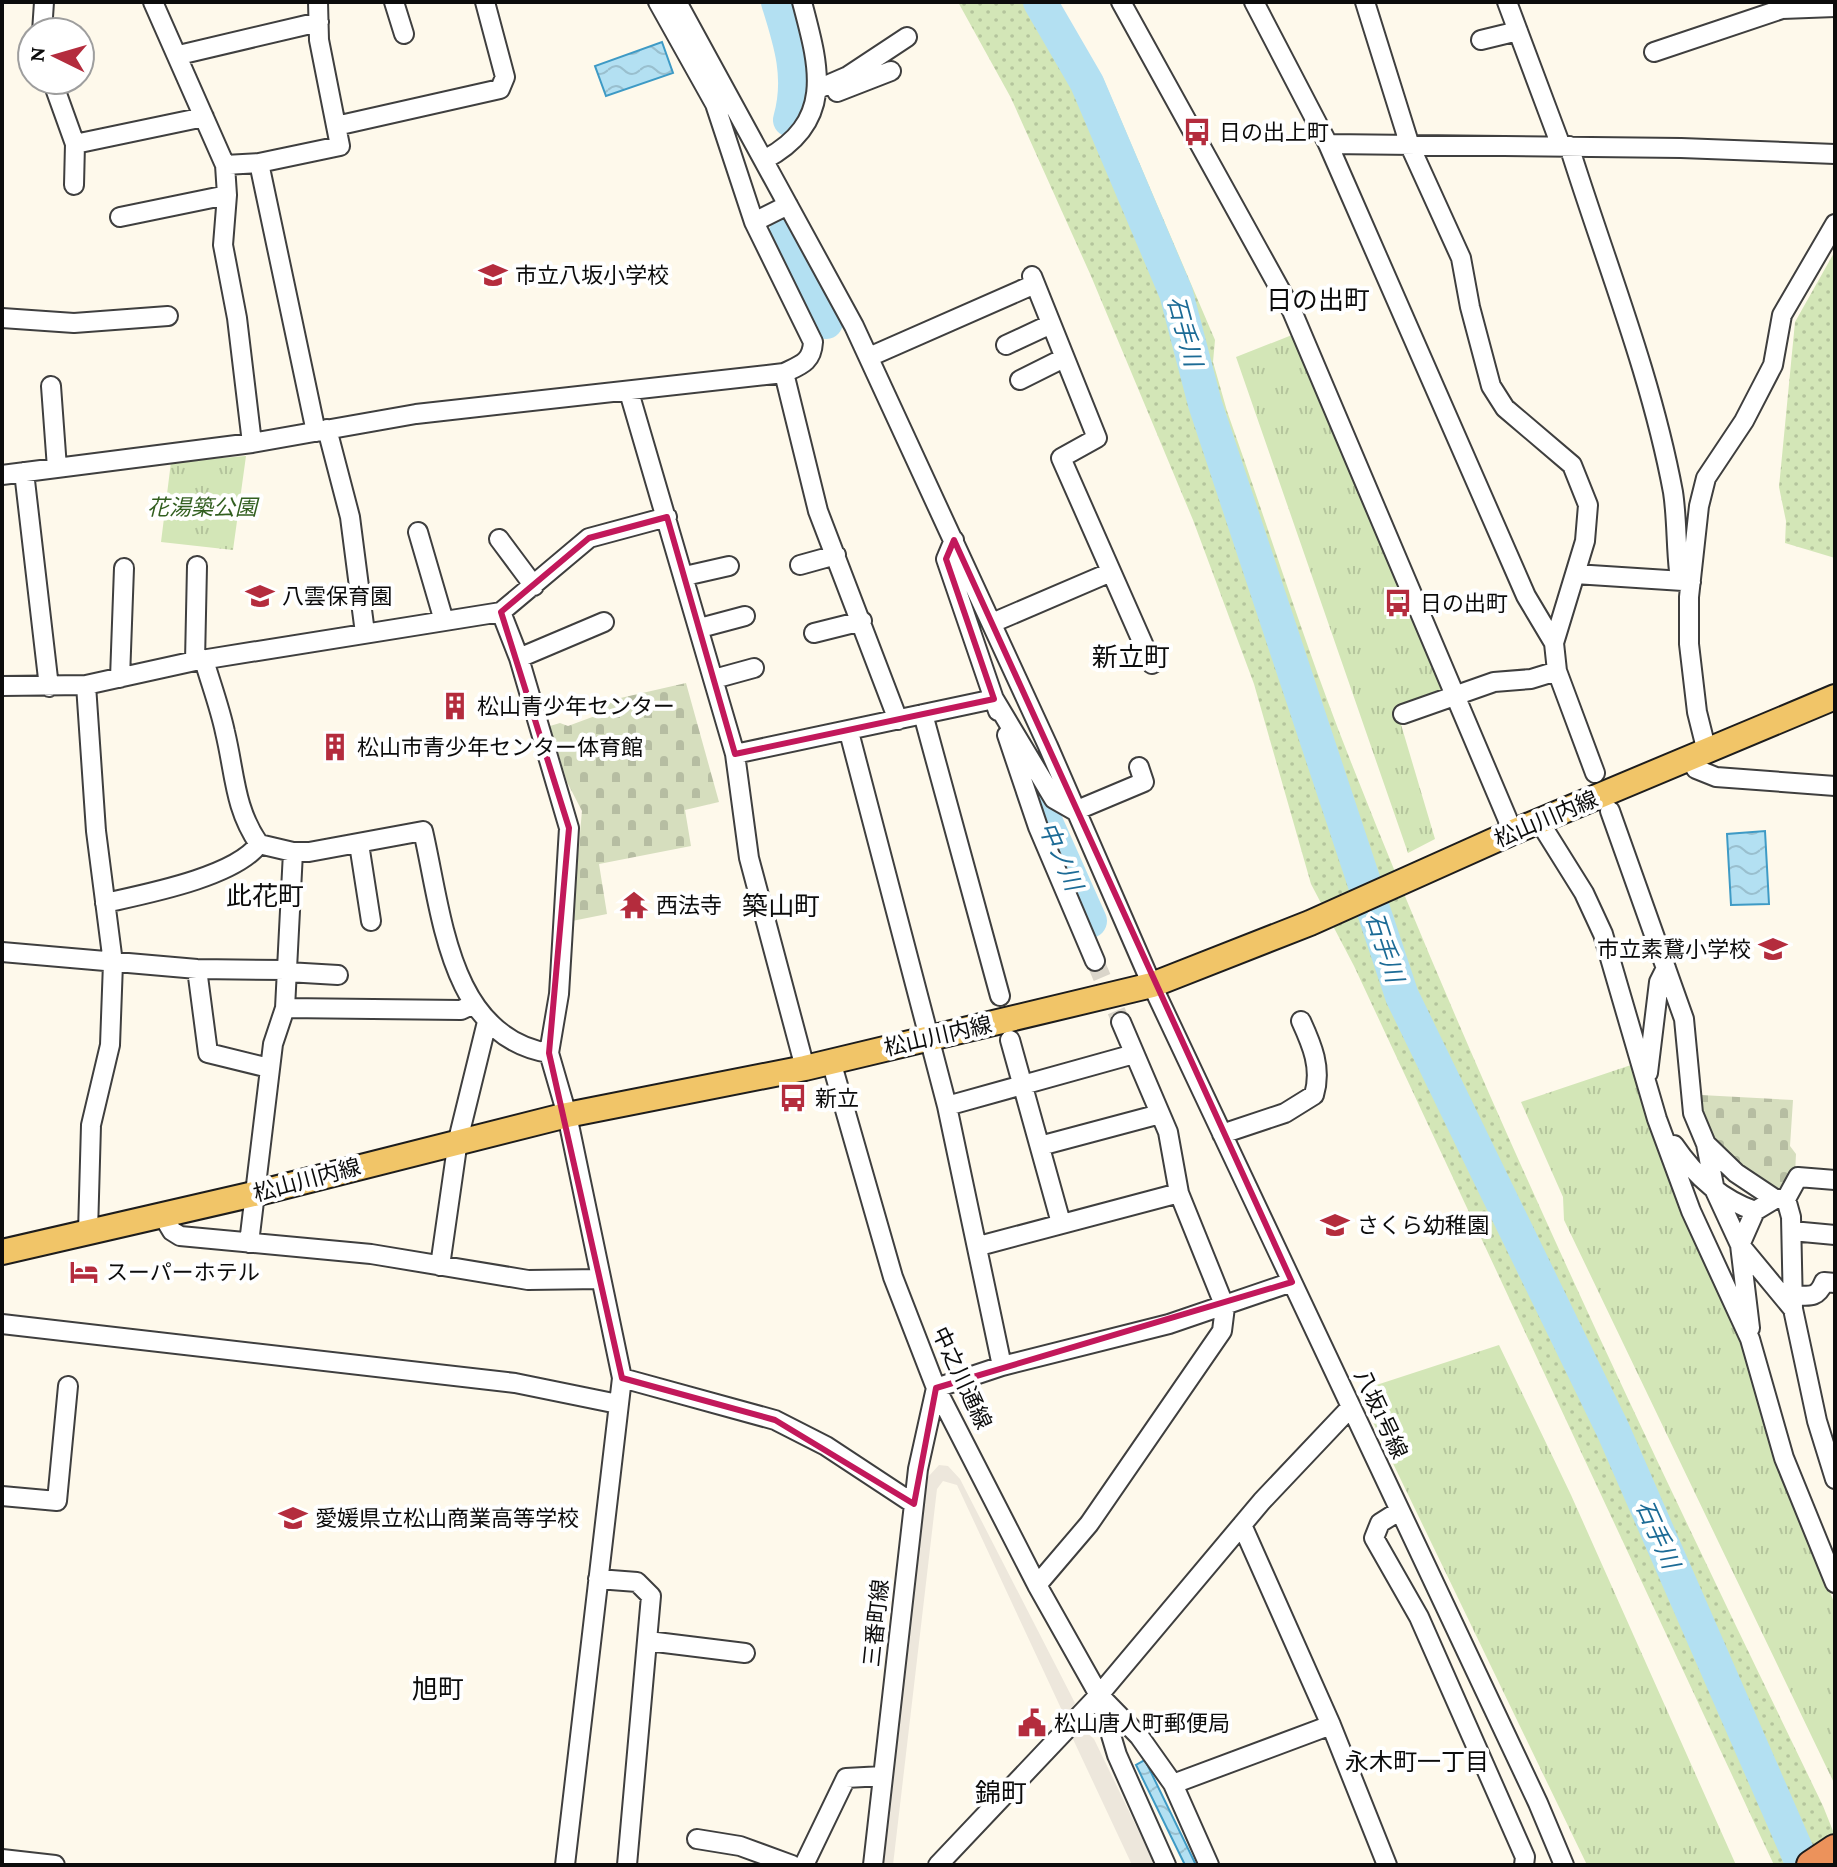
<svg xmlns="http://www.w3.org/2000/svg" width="1837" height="1867" font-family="'Crimson Pro','Noto Sans JP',serif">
	<defs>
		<pattern id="grass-dots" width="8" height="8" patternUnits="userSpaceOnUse" patternTransform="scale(2)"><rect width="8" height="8" fill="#d3e6b7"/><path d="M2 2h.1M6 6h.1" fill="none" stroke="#b4c49c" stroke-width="1.8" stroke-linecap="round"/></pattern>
		<pattern id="cemetery-stones" width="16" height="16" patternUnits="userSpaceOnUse" patternTransform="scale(2)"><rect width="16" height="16" fill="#d6debe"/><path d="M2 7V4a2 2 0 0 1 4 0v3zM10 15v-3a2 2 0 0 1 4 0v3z" fill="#b6bda2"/></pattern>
		<pattern id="park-tufts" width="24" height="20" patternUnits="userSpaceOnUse" patternTransform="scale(2)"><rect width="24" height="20" fill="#d3e6b7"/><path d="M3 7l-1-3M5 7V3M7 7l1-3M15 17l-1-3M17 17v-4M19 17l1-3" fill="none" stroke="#b4c49c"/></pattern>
		<pattern id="water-waves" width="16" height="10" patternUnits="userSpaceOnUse" patternTransform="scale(2)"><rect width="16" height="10" fill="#b3e0f2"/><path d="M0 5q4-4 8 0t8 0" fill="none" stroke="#99bfce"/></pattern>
	</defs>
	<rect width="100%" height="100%" fill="#fef9eb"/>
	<!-- grass -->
	<path fill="url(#grass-dots)" d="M 958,2 L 1057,2 L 1103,78 L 1215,340 L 1213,362 L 1227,411 C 1268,526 1304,643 1349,757 C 1489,1115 1656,1461 1823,1806 L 1835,1836 L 1835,1865 L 1774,1865 L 1354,966 L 1311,884 L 1254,684 L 1193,520 L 1091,276 L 1011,98 Z
		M 1835,251 L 1835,558 L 1785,543 L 1786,521 L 1779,487 L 1795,322 Z"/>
	<!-- cemetery -->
	<path fill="url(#cemetery-stones)" d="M 686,683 L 719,802 L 685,810 L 691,846 L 599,864 L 607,914 L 572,921 L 582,811 L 567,782 L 550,726 L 560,723 L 568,726 L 595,716 L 603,702 Z
		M 1701,1095 L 1793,1100 L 1790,1146 L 1796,1154 L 1795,1174 L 1779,1188 L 1768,1189 C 1739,1164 1699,1138 1701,1095 Z"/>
	<!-- park -->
	<path fill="url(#park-tufts)" d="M 1292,335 L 1444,696 L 1397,711 L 1435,839 L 1408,853 L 1236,357 Z
		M 246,456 L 233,550 L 161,542 L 171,462 Z
		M 1631,1065 L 1684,1215 L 1740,1342 L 1782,1471 L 1835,1605 L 1835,1785 L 1564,1220 L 1563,1197 L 1521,1102 Z
		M 1499,1345 L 1571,1495 L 1736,1865 L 1587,1865 L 1358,1391 Z"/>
	<!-- plaza -->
	<path fill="#ede7dc" d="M 939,1465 L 948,1466 L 960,1479 L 1075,1703 L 1065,1717 L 957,1485 L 943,1481 L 937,1489 L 893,1865 L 882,1865 L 925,1490 L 928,1477 Z
		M 1085,1731 L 1094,1739 L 1155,1865 L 1132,1865 L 1072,1737 Z"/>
	<!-- water -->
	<path fill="url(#water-waves)" stroke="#3e9ac5" stroke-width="2" d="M 662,42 L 673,73 L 606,96 L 595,66 Z
		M 1765,831 L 1769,904 L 1731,905 L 1727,834 Z
		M 1145,1760 L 1196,1865 L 1185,1865 L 1136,1765 Z"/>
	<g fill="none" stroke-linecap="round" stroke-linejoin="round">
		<!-- river -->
		<path stroke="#b3e0f2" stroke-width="34" d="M 778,2 C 791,43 802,78 790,120
			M 1040,2 L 1087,83 L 1176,293 L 1205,404 L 1402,996 L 1613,1430 L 1803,1865
			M 785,235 L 826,322
			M 1032,791 L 1090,921"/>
		<!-- minor-tunnel -->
		<path stroke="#dad5ca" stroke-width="18" stroke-dasharray="18 9" stroke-linecap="butt" d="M 1095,961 L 1121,1022"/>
		<defs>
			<path id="minor" d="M 153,2 L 225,165 L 259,163
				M 394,2 L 404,34
				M 658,2 L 715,104 L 754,222
				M 677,2 L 854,326 L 1048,746 L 1152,985 L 1538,1803 L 1564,1865
				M 1121,2 L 1292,311 L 1513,832
				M 1254,2 L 1328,144 L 1526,596 L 1554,643 L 1557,671 L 1595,773
				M 1365,2 L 1410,146 L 1461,258 L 1470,307 L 1491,386 L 1505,408 L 1572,465 L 1588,505 L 1585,541 L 1554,643
				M 1507,2 L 1561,146
				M 42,32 L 44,2
				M 1481,40 L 1518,31
				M 1654,52 L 1782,9 L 1835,7
				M 179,55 L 319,22
				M 52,80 L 75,144 L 74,185
				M 818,89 L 848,76 L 907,37
				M 837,92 L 891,71
				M 336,126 L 500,89 L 505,77 L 485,2
				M 75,144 L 204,117
				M 1328,144 L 1681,148 L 1835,154
				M 1569,146 C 1605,261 1651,374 1673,492 C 1677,518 1676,545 1679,571 L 1683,581 L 1691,582
				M 764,160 C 836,122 819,66 802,2
				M 225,165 L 227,195 L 223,245 L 237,318 L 252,443
				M 120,217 L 227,195
				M 1032,276 L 1097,438 L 1061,458 L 1152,664
				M 2,318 L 74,323 L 168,316
				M 1006,345 L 1051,324
				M 869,357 L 1035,284
				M 784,373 L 818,511 L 898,720
				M 1020,380 L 1064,358
				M 51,386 L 57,468
				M 629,392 L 735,754 L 749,858 L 805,1068
				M 327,429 L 350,517 L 365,633
				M 316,432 L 259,163 L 340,146 L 319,40 L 318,2
				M 24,472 L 49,687
				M 2,475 L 252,443 L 416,414 L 784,373 C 801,365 812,362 813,342 L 754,222 L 788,205
				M 418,532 L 444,621
				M 499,539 L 534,586
				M 954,540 L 946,559 L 998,711
				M 800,565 L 836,555
				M 1575,574 L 1683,581
				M 685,576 L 729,566
				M 501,612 L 589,538 L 667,517
				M 992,623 L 1111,572
				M 700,628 L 745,616
				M 814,633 L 862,621
				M 519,658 L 604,622
				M 204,660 C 211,684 220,708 225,732 C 235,773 234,808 259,844 L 293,852 L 309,852 L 423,831 C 442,913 449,1037 549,1053
				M 195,661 L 197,566
				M 120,678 L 124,568
				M 714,679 L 754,668
				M 86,685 L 96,831 L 113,963 L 110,1045 L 91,1125 L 88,1232
				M 2,686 L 86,685 L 195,661 L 501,612 L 519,658 L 569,828 L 559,994 L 549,1053 L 567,1115 L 622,1378 L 565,1865
				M 923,714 L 1000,996
				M 1403,714 L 1494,682 L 1531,679 L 1557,671
				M 849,732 L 947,1106 L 1002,1366
				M 1007,735 L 1038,827 L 1095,961
				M 1707,752 L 1697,712 L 1689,644 L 1689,597 L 1699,506 L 1706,478 L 1744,421 L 1773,365 L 1782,315 L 1835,224
				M 735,754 L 994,699 L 1054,799 L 1075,811 L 1144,782 L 1139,767
				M 1690,759 L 1696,769 L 1716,777 L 1835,786
				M 1610,811 L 1684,1019 L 1693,1113 L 1706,1144 L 1715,1191 L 1740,1245 L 1793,1309 L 1817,1421 L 1835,1479
				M 1539,821 L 1584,893 L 1603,934 L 1657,1119 L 1691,1211 L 1750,1339 L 1784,1458 L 1835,1583
				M 359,844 L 371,921
				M 105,903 C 145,894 235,877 259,844
				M 2,952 L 197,969 L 287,970
				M 197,969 L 208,1053 L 269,1068
				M 287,972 L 338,975
				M 285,1008 L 461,1010 L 474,1004
				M 1010,1040 L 1061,1223
				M 831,1061 L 893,1277 L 936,1388 L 1037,1585 L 1099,1695 L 1117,1755 L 1166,1865
				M 1648,1073 L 1659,982 L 1666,968
				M 947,1106 L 1134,1054
				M 1222,1134 L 1285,1113 L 1314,1095 C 1322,1068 1312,1045 1301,1021
				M 1706,1144 L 1736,1173 L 1775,1199
				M 1674,1145 C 1695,1176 1720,1199 1755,1211 L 1775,1199 L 1786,1199
				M 1040,1146 L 1160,1114
				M 163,1216 L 172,1231 L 180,1236 L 371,1254 L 528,1280 L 601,1279
				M 1792,1231 L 1835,1235
				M 249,1243 L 273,1044 L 285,1008 L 293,852
				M 979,1246 L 1179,1193
				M 440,1266 L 458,1140 L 487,1022
				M 1793,1295 C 1809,1296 1817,1299 1824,1282 L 1835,1283
				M 1793,1309 L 1791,1217 L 1786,1199 L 1798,1177 L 1835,1180
				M 2,1324 L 515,1383 L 618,1404
				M 1750,1328 L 1740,1245 L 1755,1211
				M 622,1378 L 775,1420 L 826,1446 L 914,1504
				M 2,1496 L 57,1501 L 68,1386
				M 1399,1511 L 1380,1523 L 1374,1538 L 1419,1617 L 1525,1857 L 1524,1865
				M 1242,1525 L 1331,1725 L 1387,1865
				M 598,1579 L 637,1582 L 651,1596 L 627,1865
				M 1037,1585 L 1089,1524 L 1222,1331 L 1225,1307 L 1179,1193 L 1168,1132 L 1121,1022
				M 648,1641 L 745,1653
				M 1101,1697 L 1139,1736 L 1173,1784 L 1209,1865
				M 1173,1784 L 1331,1725
				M 697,1839 L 740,1846 L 792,1865
				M 2,1859 L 55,1865
				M 804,1865 L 846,1778 L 883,1776
				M 873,1865 L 918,1469 L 936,1388 L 1002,1366 L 1169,1324 L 1292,1282
				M 938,1865 L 1099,1695 L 1262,1501 L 1351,1407"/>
			<path id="major" d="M 2,1252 L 254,1194 L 567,1115 L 805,1068 L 1152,985 L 1310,923 L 1513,832 L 1835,697"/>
			<path id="highway" d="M 1811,1865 L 1835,1849"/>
		</defs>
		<!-- minor casing -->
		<use href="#minor" stroke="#3f3f3f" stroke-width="22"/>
		<!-- major casing -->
		<use href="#major" stroke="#1d1d1d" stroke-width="28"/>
		<!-- highway casing -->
		<use href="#highway" stroke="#1d1d1d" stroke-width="32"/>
		<!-- minor -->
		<use href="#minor" stroke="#fff" stroke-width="18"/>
		<!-- major -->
		<use href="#major" stroke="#f1c568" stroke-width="24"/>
		<!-- highway -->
		<use href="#highway" stroke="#ec925b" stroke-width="28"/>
	</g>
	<!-- marked area -->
	<path fill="none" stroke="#c2185b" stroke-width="6" stroke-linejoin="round" d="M 667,517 L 735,754 L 994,699 L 946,559 L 954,540 L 1292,1282 L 936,1388 L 914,1504 L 775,1420 L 622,1378 L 549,1053 L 569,828 L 501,612 L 589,538 Z"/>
	<!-- icons -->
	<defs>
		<symbol id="bus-bare" viewBox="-9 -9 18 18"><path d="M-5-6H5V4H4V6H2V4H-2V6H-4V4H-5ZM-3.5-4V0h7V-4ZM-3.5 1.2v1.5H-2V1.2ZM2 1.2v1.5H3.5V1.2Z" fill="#b42c3d" stroke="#fff" stroke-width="2.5" paint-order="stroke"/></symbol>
		<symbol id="school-bare" viewBox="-9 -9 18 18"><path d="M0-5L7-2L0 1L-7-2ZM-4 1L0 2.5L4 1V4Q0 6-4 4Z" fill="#b42c3d" stroke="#fff" stroke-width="2.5" paint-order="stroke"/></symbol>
		<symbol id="building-bare" viewBox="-9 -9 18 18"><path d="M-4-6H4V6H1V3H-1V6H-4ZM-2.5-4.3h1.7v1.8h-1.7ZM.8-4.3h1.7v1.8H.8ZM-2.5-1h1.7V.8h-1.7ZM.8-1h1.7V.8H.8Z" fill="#b42c3d" stroke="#fff" stroke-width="2.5" paint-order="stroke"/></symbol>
		<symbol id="temple-bare" viewBox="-9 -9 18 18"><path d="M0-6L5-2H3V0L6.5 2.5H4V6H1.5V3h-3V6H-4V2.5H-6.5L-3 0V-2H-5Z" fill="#b42c3d" stroke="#fff" stroke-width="2.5" paint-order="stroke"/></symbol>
		<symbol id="hotel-bare" viewBox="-9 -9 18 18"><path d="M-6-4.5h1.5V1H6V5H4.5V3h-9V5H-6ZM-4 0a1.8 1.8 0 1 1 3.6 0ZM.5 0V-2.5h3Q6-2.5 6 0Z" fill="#b42c3d" stroke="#fff" stroke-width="2.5" paint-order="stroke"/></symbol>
		<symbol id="civic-bare" viewBox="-9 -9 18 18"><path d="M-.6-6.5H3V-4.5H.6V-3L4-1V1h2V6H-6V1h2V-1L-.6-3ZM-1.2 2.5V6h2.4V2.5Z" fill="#b42c3d" stroke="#fff" stroke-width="2.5" paint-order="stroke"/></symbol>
	</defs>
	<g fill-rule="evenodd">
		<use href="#bus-bare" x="1177" y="112" width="40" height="40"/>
		<use href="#school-bare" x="473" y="255" width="40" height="40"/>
		<use href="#school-bare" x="240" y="576" width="40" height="40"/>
		<use href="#bus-bare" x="1378" y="583" width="40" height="40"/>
		<use href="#building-bare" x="435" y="686" width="40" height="40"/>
		<use href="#building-bare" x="315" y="727" width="40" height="40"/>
		<use href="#temple-bare" x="614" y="885" width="40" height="40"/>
		<use href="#school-bare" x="1753" y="929" width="40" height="40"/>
		<use href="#bus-bare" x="773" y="1078" width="40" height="40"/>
		<use href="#school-bare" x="1315" y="1205" width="40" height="40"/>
		<use href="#hotel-bare" x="64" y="1252" width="40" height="40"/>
		<use href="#school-bare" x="273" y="1498" width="40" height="40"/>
		<use href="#civic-bare" x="1012" y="1703" width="40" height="40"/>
	</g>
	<g text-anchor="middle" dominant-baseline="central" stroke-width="8" stroke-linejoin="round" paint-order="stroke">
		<!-- poi labels -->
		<g font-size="22" fill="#0c0c0c" stroke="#fff" text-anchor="start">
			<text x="1219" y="132">日の出上町</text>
			<text x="515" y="275">市立八坂小学校</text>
			<text x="282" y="596">八雲保育園</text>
			<text x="1420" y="603">日の出町</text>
			<text x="477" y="706">松山青少年センター</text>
			<text x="357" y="747">松山市青少年センター体育館</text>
			<text x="656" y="905">西法寺</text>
			<text x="1751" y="949" text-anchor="end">市立素鵞小学校</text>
			<text x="815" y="1098">新立</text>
			<text x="1357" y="1225">さくら幼稚園</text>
			<text x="106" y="1272">スーパーホテル</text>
			<text x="315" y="1518">愛媛県立松山商業高等学校</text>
			<text x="1054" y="1723">松山唐人町郵便局</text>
		</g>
		<!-- park labels -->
		<g font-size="22" font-style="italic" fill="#325f20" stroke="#fff">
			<text x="202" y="507">花湯築公園</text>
		</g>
		<!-- street labels -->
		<g font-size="22" fill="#0c0c0c" stroke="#fff">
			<text transform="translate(1546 819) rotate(-23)">松山川内線</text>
			<text transform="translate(938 1036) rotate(-13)">松山川内線</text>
			<text transform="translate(307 1180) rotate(-15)">松山川内線</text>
			<text transform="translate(962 1378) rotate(65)">中之川通線</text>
			<text transform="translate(1381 1414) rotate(65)">八坂1号線</text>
			<text transform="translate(876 1623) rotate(-84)">三番町線</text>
		</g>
		<!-- water labels -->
		<g font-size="24" font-style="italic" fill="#1c6b96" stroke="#fff">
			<text transform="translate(1185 331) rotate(75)">石手川</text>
			<text transform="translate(1061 856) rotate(66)">中ノ川</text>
			<text transform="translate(1385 947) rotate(72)">石手川</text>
			<text transform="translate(1658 1534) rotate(66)">石手川</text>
		</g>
		<!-- neighbourhood labels -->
		<g font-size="24" fill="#0c0c0c" stroke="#fff">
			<text x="1417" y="1761">永木町一丁目</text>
		</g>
		<!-- quarter labels -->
		<g font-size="26" fill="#0c0c0c" stroke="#fff">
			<text x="1318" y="300">日の出町</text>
			<text x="1131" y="657">新立町</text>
			<text x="265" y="896">此花町</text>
			<text x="781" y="906">築山町</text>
			<text x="438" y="1689">旭町</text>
			<text x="1001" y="1793">錦町</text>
		</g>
	</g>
	<!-- border -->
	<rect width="1837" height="1867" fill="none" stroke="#0c0c0c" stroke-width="8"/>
	<!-- north arrow -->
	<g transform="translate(56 56) rotate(275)"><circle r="38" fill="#ffffff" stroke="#9e9e9e" stroke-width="2"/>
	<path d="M0-6L14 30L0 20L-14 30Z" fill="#b42c3d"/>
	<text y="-12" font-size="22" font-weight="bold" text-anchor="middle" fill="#0c0c0c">N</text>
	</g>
</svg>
